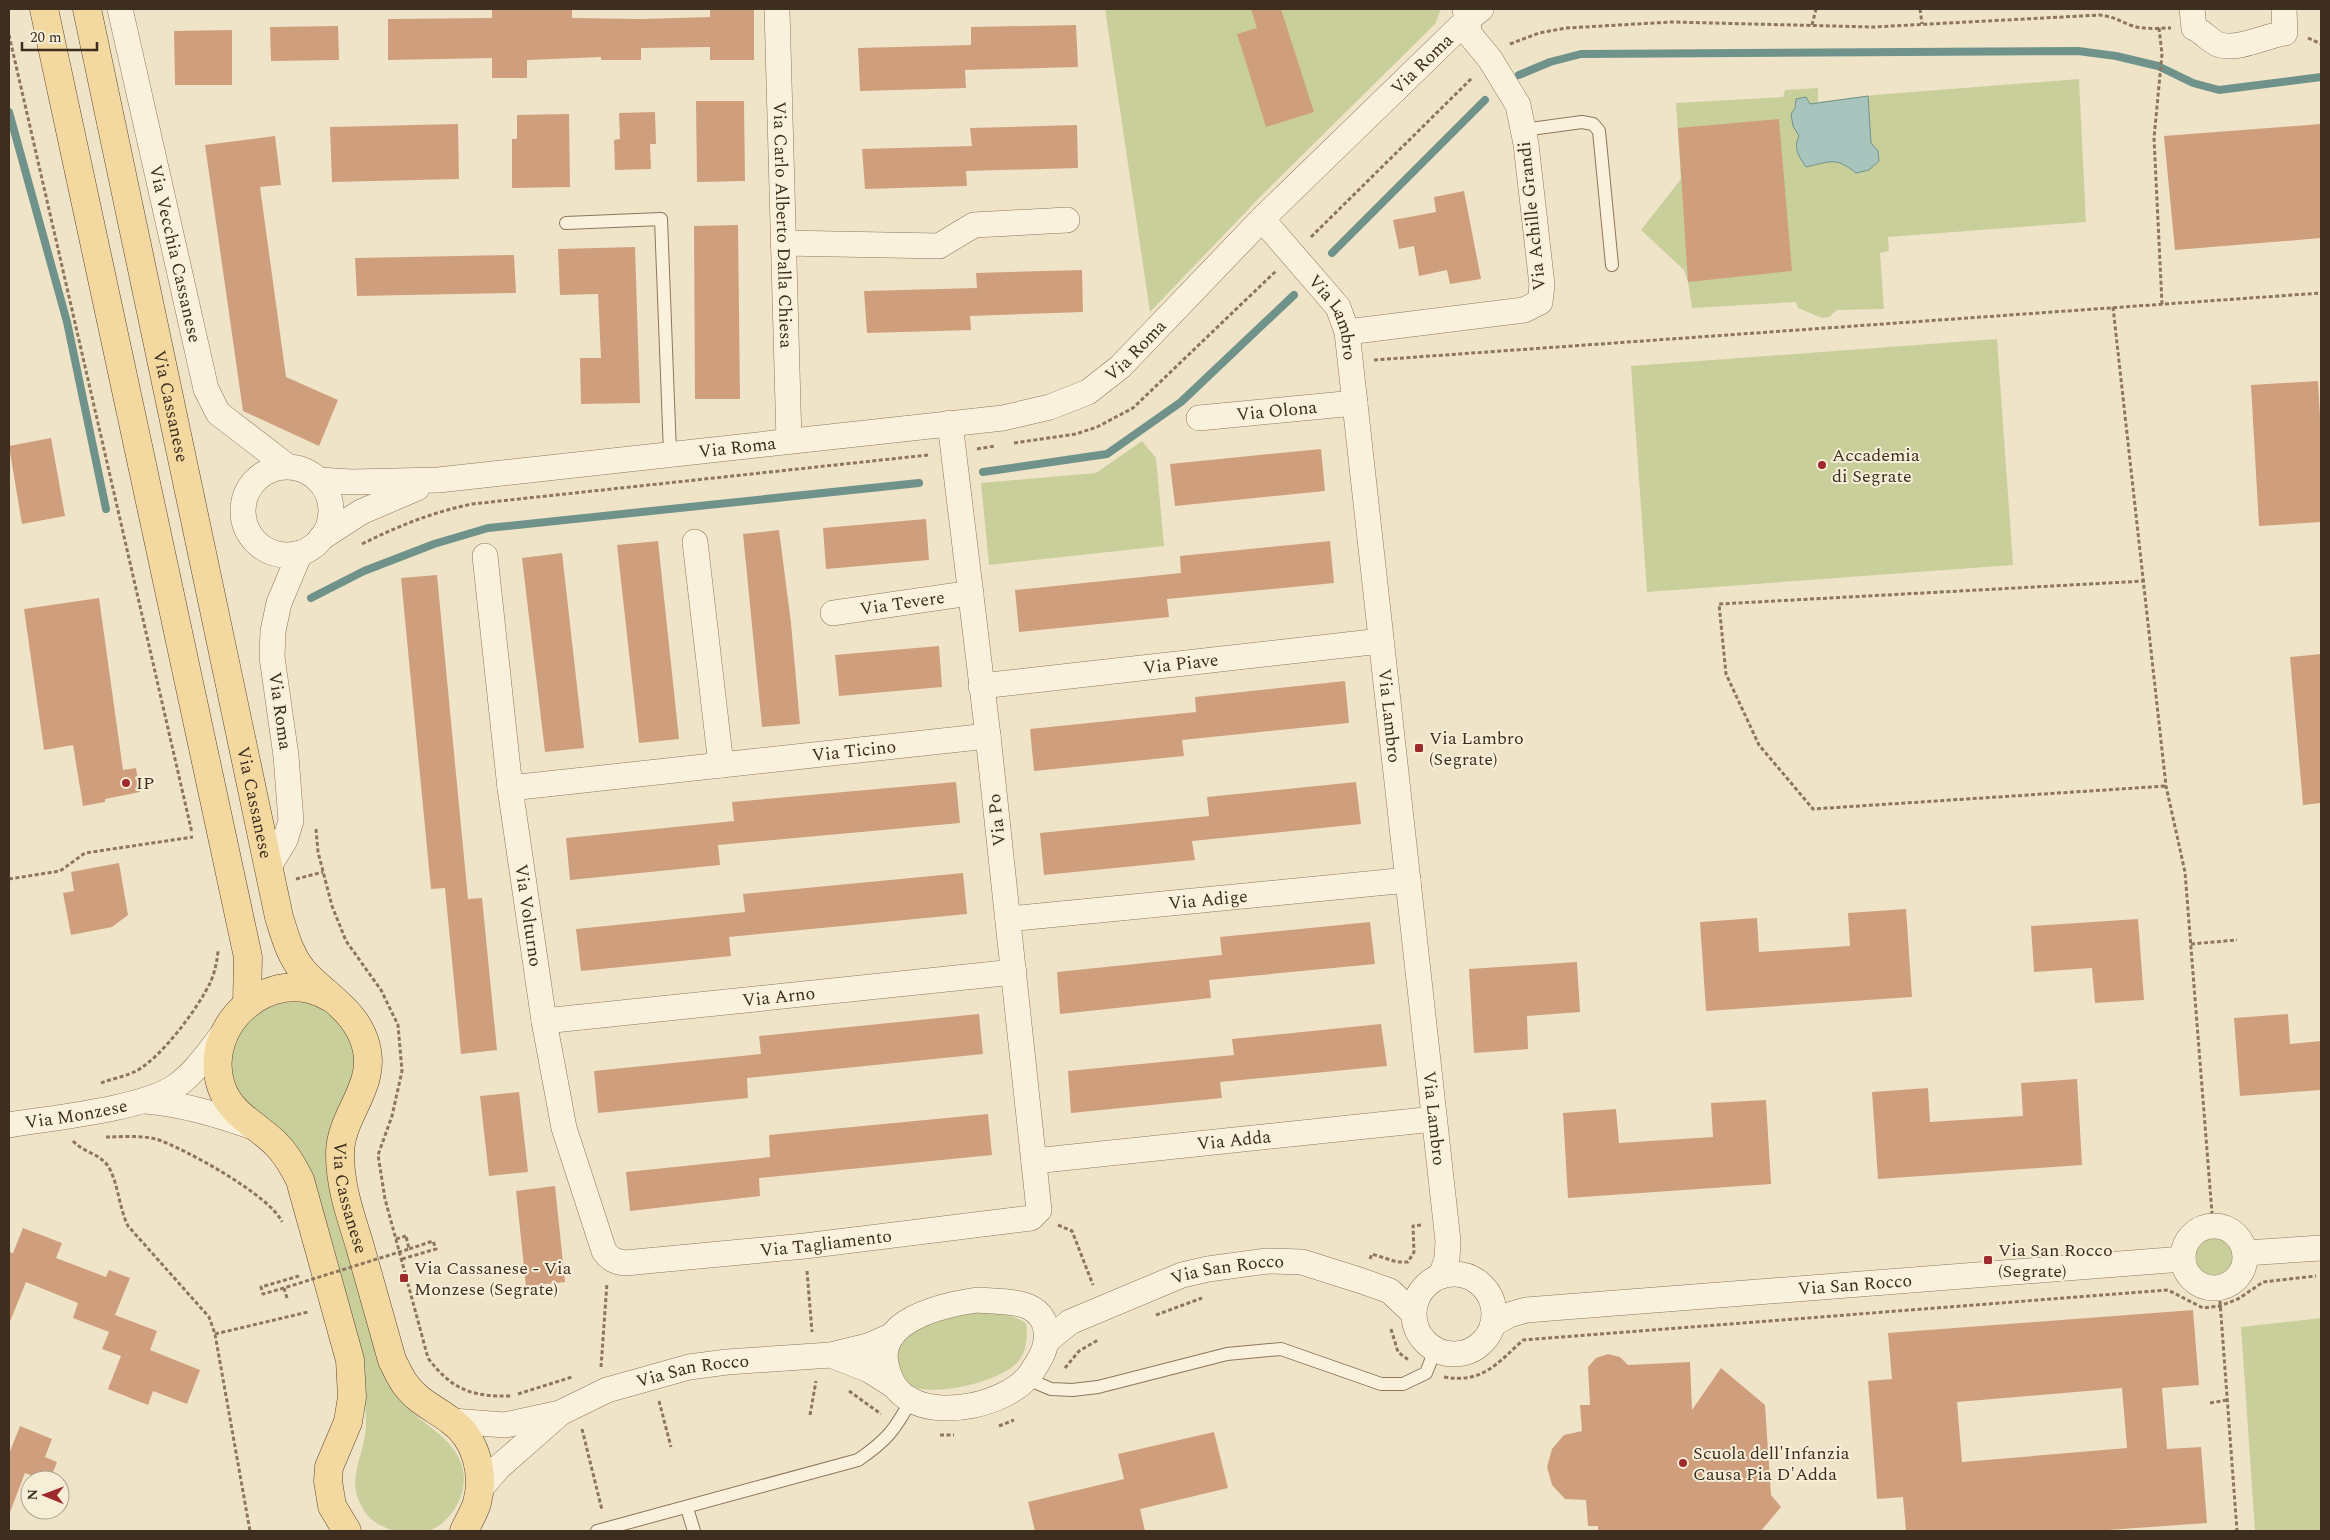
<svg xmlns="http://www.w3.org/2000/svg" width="2330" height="1540" font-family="Spectral,serif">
	<rect width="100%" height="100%" fill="#f0e4c8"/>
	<!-- green -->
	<path fill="#c9cf9b" d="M 1105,9 L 1441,9 L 1435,24 L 1261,196 L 1150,312 Z
		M 2079,79 L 2086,222 L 1888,237 L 1889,251 L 1880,253 L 1884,309 L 1837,310 L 1829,317 L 1822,318 L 1798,308 L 1796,302 L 1692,308 L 1688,282 L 1684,270 L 1641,230 L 1681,179 L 1676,103 L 1783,97 L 1785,90 L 1818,88 L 1818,102 L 1874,95 Z
		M 1997,339 L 2013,565 L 1647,592 L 1631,366 Z
		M 1142,441 L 1156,458 L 1164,546 L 989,565 L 981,483 L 1096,473 Z
		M 290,1002 C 300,1002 310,1003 320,1007 C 342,1016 360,1047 356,1071 C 354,1087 340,1105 333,1120 C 330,1127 330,1135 328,1142 L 382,1368 C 388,1378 393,1392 401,1401 C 420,1424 453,1436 462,1466 C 469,1489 456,1516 435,1528 C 415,1539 377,1531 365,1512 C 343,1479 365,1458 366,1425 C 367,1377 346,1329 334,1283 C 326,1255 318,1228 310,1200 C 308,1190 306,1176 301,1167 C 275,1127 203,1084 243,1029 C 255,1013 270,1005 290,1002 Z
		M2196 1257a18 18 0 1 1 36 0a18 18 0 1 1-36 0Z
		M 953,1310 C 979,1311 1003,1309 1026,1323 C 1028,1336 1027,1352 1017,1363 C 998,1382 938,1396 913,1387 C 907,1385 902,1380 896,1377 L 893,1344 Z
		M 2321,1318 L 2321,1531 L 2255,1531 L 2241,1327 Z"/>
	<!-- water -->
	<path fill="#a9c4bc" stroke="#6f938a" d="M 1868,96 L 1871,143 L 1878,151 L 1879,161 L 1869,170 L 1856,173 C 1835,156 1830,162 1806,167 C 1799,157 1793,148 1799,136 L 1793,126 L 1791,114 L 1795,108 L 1796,99 L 1806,97 L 1810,104 Z"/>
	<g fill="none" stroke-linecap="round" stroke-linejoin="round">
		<!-- stream -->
		<path stroke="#6f938a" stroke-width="8" d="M 1519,75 L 1550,62 L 1581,54 L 2078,51 L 2116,56 L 2158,66 L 2193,83 L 2219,90 L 2321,77
			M 9,112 L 67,322 L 106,509
			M 1332,253 L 1485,100
			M 983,472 L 1107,454 L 1181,402 L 1294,295
			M 311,598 L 364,571 L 434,544 L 488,528 L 919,483"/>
	</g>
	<!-- building -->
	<path fill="#cf9f7d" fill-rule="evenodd" d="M 492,9 L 572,9 L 572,18 L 641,19 L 710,17 L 710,9 L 754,9 L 754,60 L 710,60 L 710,47 L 641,48 L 641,60 L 601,60 L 601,57 L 527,60 L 527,78 L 492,78 L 492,58 L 388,60 L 388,19 L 492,18 Z
		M 1251,9 L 1281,9 L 1314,112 L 1266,127 L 1237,34 L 1257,28 Z
		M 1076,25 L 1078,67 L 965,70 L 966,88 L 860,91 L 858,48 L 971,45 L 971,27 Z
		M 338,26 L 339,60 L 271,61 L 270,27 Z
		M 232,30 L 232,85 L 175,85 L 174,31 Z
		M 696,101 L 744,101 L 745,181 L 697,182 Z
		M 655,112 L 656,144 L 650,144 L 651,169 L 615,170 L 614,140 L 620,139 L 619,113 Z
		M 569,114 L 570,187 L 512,188 L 512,139 L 517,139 L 517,115 Z
		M 1779,119 L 1792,271 L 1688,282 L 1678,128 Z
		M 458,124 L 459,179 L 332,182 L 330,127 Z
		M 2321,124 L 2321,238 L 2175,250 L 2164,136 Z
		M 1077,125 L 1078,168 L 966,171 L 967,186 L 865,189 L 862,149 L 972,146 L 970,128 Z
		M 275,136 L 281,185 L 260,187 L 286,377 L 338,400 L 319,446 L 243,411 L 205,145 Z
		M 1464,191 L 1481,279 L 1450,284 L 1447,270 L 1419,276 L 1414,246 L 1399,249 L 1393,220 L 1436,212 L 1434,197 Z
		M 738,225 L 740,399 L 695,399 L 694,226 Z
		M 635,247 L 640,403 L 581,404 L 580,358 L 601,358 L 598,294 L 560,295 L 558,249 Z
		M 514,255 L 516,293 L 357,296 L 355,258 Z
		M 1082,270 L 1083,312 L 970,316 L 971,330 L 867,333 L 864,291 L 977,288 L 976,273 Z
		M 2318,381 L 2321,435 L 2321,522 L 2259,526 L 2251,385 Z
		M 51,438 L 65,516 L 22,524 L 9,446 Z
		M 1321,449 L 1325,491 L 1175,506 L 1170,464 Z
		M 926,519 L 929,560 L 826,569 L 823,528 Z
		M 779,530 L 791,623 L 800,724 L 762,727 L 743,534 Z
		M 658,541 L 679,739 L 639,743 L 617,545 Z
		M 1330,541 L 1334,583 L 1167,599 L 1169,617 L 1019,632 L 1015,590 L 1181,573 L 1180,556 Z
		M 562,553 L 584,748 L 545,752 L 522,558 Z
		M 437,575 L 468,899 L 482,898 L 497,1050 L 461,1054 L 445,888 L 431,889 L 401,578 Z
		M 99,598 L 123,770 L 136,768 L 140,792 L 105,799 L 105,802 L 83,806 L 73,745 L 44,750 L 24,609 Z
		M 939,646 L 942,687 L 839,696 L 835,655 Z
		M 2321,654 L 2321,803 L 2303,805 L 2290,657 Z
		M 1345,681 L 1349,723 L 1182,740 L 1184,756 L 1034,771 L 1030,729 L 1196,712 L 1195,697 Z
		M 956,782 L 960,823 L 718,845 L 720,865 L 570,880 L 566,838 L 734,821 L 732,802 Z
		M 1356,782 L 1361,824 L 1192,841 L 1195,860 L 1044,875 L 1040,833 L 1209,816 L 1207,797 Z
		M 119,863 L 128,915 L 112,927 L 71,935 L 63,893 L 74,891 L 71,872 Z
		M 963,873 L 967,914 L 729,937 L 731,956 L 581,971 L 576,929 L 745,912 L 743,894 Z
		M 1906,909 L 1912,997 L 1706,1011 L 1700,922 L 1757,918 L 1759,952 L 1850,946 L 1848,913 Z
		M 2138,919 L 2144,1000 L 2095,1003 L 2092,968 L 2034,972 L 2031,926 Z
		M 1370,922 L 1375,964 L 1209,980 L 1211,998 L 1060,1014 L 1057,972 L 1222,955 L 1220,937 Z
		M 1577,962 L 1580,1012 L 1527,1016 L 1528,1049 L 1474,1053 L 1469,969 Z
		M 979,1014 L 983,1054 L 747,1078 L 748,1098 L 598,1113 L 594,1071 L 761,1054 L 759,1036 Z
		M 2288,1014 L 2290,1044 L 2321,1041 L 2321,1090 L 2240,1096 L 2234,1018 Z
		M 1381,1024 L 1387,1066 L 1220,1082 L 1222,1098 L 1071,1113 L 1068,1071 L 1234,1055 L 1232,1039 Z
		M 2077,1079 L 2082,1165 L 1878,1179 L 1872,1092 L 1928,1088 L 1930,1122 L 2023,1116 L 2021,1083 Z
		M 519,1092 L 528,1172 L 489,1176 L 480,1096 Z
		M 1766,1100 L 1771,1184 L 1568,1198 L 1563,1113 L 1616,1109 L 1619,1143 L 1713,1137 L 1711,1103 Z
		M 988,1114 L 992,1155 L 759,1178 L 760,1196 L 630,1211 L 626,1172 L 770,1157 L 769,1135 Z
		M 555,1186 L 565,1282 L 526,1286 L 516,1191 Z
		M 23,1228 L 62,1243 L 56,1258 L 106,1277 L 109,1270 L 130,1278 L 115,1315 L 157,1331 L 150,1350 L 200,1370 L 187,1404 L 153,1391 L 148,1405 L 108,1389 L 121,1356 L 102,1349 L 109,1332 L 73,1318 L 78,1303 L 26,1282 L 9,1324 L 9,1252 L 13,1253 Z
		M 2193,1310 L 2199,1385 L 2162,1388 L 2167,1449 L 2201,1447 L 2207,1523 L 2094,1531 L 1906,1531 L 1903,1497 L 1877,1499 L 1868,1381 L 1892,1379 L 1888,1333 ZM 2122,1388 L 2127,1448 L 1962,1462 L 1957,1402 Z
		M 1608,1354 L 1620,1357 L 1628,1365 L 1690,1362 L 1692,1410 L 1721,1368 L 1765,1405 L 1771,1495 L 1781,1507 L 1761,1531 L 1598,1531 L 1598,1526 L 1588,1526 L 1586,1500 L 1565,1499 L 1552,1485 L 1547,1467 L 1552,1449 L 1564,1435 L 1582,1431 L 1580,1405 L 1590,1405 L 1588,1367 L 1596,1358 Z
		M 20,1426 L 52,1439 L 45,1457 L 57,1462 L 50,1480 L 44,1480 L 25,1473 L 10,1512 L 9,1454 Z
		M 1214,1432 L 1228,1488 L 1140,1509 L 1145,1531 L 1035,1531 L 1028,1502 L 1124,1479 L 1118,1454 Z"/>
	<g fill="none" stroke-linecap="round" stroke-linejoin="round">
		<defs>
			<path id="lane" d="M 1523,130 L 1582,122 L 1593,124 L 1599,131 L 1612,265
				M 566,223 L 661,219 L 670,453
				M 1027,1379 L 1051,1389 L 1072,1390 L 1098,1387 L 1227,1354 L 1281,1349 L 1381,1384 L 1403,1384 L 1426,1373 L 1435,1350
				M 687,1508 L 694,1531
				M 597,1531 L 858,1460 C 886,1441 895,1430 911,1400"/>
			<g id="street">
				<path id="s1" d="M 120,9 L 206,389 L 218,413 L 287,466"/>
				<path id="s2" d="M 777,9 L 789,441"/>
				<path d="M 2192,9 L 2194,28 C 2204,32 2210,42 2220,45 C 2240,50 2265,36 2285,33 L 2284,9"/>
				<path id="s3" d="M 1262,219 L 1338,307 L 1347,332 L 1448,1241 L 1447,1259 L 1441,1276"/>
				<path d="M 783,243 L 939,246 L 974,225 L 1067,220"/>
				<path d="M 1347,332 L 1524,310 L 1540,302 L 1542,285 L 1526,144 L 1518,105 L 1490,59 L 1470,35 L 1465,9"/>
				<path id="s4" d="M 1199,418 L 1355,403"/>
				<circle cx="287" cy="511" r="44"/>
				<path id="s5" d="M 319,480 L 352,482 L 438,480 L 1003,418 L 1050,407 L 1088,392 L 1120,367 L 1262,219 L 1467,20 L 1481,9"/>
				<path d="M 321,538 L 361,512 L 417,488"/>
				<path d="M 695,542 L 721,765"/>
				<path id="s6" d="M 485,556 L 510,788 L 544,1021 L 564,1128 L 604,1251 C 610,1259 615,1262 625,1263 L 805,1246 L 1031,1218 L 1039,1210 L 988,736 L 950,423"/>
				<path id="s7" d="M 833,613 L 971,593"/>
				<path id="s8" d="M 981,686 L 1381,641"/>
				<path id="s9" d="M 510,788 L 988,736"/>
				<path d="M 268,868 L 285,840 L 291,821 L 286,756 L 272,657 L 273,631 L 279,603 L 300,553"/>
				<path id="s10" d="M 1008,919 L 1408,880"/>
				<path id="s11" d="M 544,1021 L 1014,972"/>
				<path d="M 145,1101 C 182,1104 215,1114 250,1126"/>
				<path id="s12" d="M 9,1125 C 51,1118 144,1109 176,1086 C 196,1072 210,1050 225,1031"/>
				<path id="s13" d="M 1034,1161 L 1434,1119"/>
				<circle cx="2214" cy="1257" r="31"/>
				<path d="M 2245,1253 L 2321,1248"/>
				<circle cx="1454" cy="1314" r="40"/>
				<path d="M 977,1300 C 991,1301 1017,1301 1029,1307 C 1052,1318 1049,1345 1038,1362 C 1035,1367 1031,1374 1027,1378 C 1004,1404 942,1418 911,1400 C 897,1393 891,1383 887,1368 C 873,1320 943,1305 977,1300 Z"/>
				<path id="s14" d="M 1493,1324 L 1509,1315 L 1526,1310 L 2183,1259"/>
				<path id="s15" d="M 1048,1340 L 1070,1322 L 1182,1275 L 1208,1269 L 1267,1261 L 1302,1262 L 1362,1281 L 1390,1291 L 1413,1313"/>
				<path d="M 831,1355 L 869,1370 L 891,1384"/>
				<path id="s16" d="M 452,1421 L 505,1425 L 560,1413 L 607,1390 L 689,1367 L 727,1362 L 831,1355 L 868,1346 L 891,1336"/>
				<path d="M 480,1489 L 499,1467 L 558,1415"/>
			</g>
			<g id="primary">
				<path d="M 44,9 L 248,957 L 247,1003"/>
				<path id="s17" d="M 87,9 L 279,917 C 285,936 290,956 304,972 C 327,997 357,1011 366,1046 C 377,1087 340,1115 340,1154 C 340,1186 350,1214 359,1243 C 370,1282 381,1321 392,1360 C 396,1368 400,1377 405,1384 C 417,1401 434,1408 450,1420 C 476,1438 485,1473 477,1503 C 474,1513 468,1522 464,1531"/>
				<path d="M 329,997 C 272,963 201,1024 221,1086 C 231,1116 257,1124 277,1145 C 287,1155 294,1168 300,1180 L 350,1360 L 352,1397 L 348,1422 L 329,1467 L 328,1481 L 332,1506 L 347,1531"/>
			</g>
		</defs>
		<!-- lane casing -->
		<use href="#lane" stroke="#8d765c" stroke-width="14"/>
		<!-- street casing -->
		<use href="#street" stroke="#8d765c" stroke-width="26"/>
		<!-- primary casing -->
		<use href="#primary" stroke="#5b4430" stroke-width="29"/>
		<!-- path -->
		<path stroke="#8d765c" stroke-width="3" stroke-dasharray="4 2.5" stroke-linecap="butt" d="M 1920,9 L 1922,24
			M 1812,25 L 1816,9
			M 2159,28 L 2162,54 L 2154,138 L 2162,304
			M 9,35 L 192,833
			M 2308,38 L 2321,44
			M 1510,44 L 1539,33 L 1566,28 L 1672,22 L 1873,27 L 2100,15 C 2114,17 2118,20 2130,25 C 2143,30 2158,28 2171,28
			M 1311,237 L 1472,78
			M 2113,307 L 2166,786 L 2185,872 L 2213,1226
			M 1374,360 L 2321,293
			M 1014,443 L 1076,434 L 1097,427 L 1133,408 L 1276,271
			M 977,449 L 995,446
			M 362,544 C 398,526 433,512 472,504 L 928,455
			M 2145,581 L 1719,604 L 1726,674 L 1759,745 L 1813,809 L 2166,786
			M 316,829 L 318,852 L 332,906 L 346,941 L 381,990 L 398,1025 L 402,1071 L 392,1116 L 378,1155 L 385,1199 L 428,1358 C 452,1390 472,1397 512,1396
			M 9,879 L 60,871 L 85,853 L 193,837
			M 296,879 L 323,872
			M 2191,944 L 2237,940
			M 101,1083 C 111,1079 123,1077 134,1072 C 160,1060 199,1007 211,981 C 215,971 217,962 218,951
			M 106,1137 C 122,1137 140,1135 156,1139 C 184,1148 271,1196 282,1222
			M 73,1141 C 83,1152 100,1154 108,1166 C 118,1182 119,1208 128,1226 L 209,1317 L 215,1334 L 250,1531
			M 1058,1225 L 1072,1231 L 1093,1285
			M 396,1239 L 406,1236
			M 402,1259 L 436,1249 L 433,1241 L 409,1249
			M 1370,1259 L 1372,1254 L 1397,1262 L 1408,1262 L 1414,1252 L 1413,1226 L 1421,1225
			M 807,1271 L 812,1332
			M 284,1288 L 263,1294 L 261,1287 L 299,1276
			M 2219,1288 L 2237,1531
			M 1156,1315 L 1202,1298
			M 1391,1329 L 1398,1352 L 1410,1361
			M 215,1334 L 308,1312
			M 601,1367 L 607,1283
			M 1065,1368 L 1079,1351 L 1098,1340
			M 1444,1377 C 1482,1384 1498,1363 1523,1340 L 2168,1290 L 2203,1308 L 2220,1306 L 2238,1299 L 2263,1282 L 2316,1276
			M 849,1391 L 881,1414
			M 518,1394 L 572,1377
			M 659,1401 L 671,1447
			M 2210,1403 L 2227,1400
			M 810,1415 L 816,1381
			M 999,1426 L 1014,1420
			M 582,1429 L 602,1510
			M 940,1435 L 954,1435"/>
		<!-- lane -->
		<use href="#lane" stroke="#faf1dc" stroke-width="12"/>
		<!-- street -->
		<use href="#street" stroke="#faf1dc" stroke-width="25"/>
		<!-- primary -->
		<use href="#primary" stroke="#f3d9a0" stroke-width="28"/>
		<!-- path-bridge -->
		<path stroke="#8d765c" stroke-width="3" stroke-dasharray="4 2.5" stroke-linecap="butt" d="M 287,1298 L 284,1288 L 409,1249 L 406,1236"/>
	</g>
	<!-- markers -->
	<g fill="#9e2a2b" stroke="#f7eed8" stroke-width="2">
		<circle cx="1822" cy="465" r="5"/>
		<rect x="1414" y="743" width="10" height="10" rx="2.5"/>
		<circle cx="126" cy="783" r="5"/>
		<rect x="1983" y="1255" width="10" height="10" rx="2.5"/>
		<rect x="399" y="1273" width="10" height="10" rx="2.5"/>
		<circle cx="1683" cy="1463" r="5"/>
	</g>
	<g text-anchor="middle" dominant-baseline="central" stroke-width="4" stroke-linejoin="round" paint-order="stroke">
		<!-- street labels -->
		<g font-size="18" fill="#3d2e20" stroke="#f7eed8">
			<text stroke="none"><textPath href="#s5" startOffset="1245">Via Roma</textPath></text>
			<text transform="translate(1532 216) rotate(-96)">Via Achille Grandi</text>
			<text stroke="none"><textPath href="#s2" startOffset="216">Via Carlo Alberto Dalla Chiesa</textPath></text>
			<text stroke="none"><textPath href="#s1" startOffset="251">Via Vecchia Cassanese</textPath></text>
			<text stroke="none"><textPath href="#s3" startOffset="124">Via Lambro</textPath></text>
			<text stroke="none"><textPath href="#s5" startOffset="840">Via Roma</textPath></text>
			<text stroke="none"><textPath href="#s17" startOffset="406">Via Cassanese</textPath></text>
			<text stroke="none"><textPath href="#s4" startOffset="78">Via Olona</textPath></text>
			<text stroke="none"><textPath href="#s5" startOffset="420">Via Roma</textPath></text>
			<text stroke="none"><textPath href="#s7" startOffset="70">Via Tevere</textPath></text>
			<text stroke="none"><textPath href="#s8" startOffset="201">Via Piave</textPath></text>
			<text transform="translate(280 711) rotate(82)">Via Roma</text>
			<text stroke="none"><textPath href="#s3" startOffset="529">Via Lambro</textPath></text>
			<text stroke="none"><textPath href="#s9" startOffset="346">Via Ticino</textPath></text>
			<text stroke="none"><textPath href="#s17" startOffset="811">Via Cassanese</textPath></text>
			<text transform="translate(997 820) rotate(-96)">Via Po</text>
			<text stroke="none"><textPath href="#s10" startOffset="201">Via Adige</textPath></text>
			<text stroke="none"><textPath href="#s6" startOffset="362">Via Volturno</textPath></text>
			<text stroke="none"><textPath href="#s11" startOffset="236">Via Arno</textPath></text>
			<text stroke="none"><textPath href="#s12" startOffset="68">Via Monzese</textPath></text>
			<text stroke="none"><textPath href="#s3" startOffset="934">Via Lambro</textPath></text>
			<text stroke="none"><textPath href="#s13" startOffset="201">Via Adda</textPath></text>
			<text stroke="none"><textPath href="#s17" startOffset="1245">Via Cassanese</textPath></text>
			<text stroke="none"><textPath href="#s6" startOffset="934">Via Tagliamento</textPath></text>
			<text stroke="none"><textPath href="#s15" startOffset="196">Via San Rocco</textPath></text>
			<text stroke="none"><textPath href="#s14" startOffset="366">Via San Rocco</textPath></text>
			<text stroke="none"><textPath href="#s16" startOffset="250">Via San Rocco</textPath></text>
		</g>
		<!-- poi labels -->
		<g font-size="18" fill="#3d2e20" stroke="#f7eed8" text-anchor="start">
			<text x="1832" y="455">Accademia<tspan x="1832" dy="21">di Segrate</tspan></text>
			<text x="1429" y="738">Via Lambro<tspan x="1429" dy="21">(Segrate)</tspan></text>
			<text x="136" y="783">IP</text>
			<text x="1998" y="1250">Via San Rocco<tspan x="1998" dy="21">(Segrate)</tspan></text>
			<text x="414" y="1268">Via Cassanese - Via<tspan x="414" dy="21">Monzese (Segrate)</tspan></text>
			<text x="1693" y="1453">Scuola dell'Infanzia<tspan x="1693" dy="21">Causa Pia D'Adda</tspan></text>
		</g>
	</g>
	<!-- border -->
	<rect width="2330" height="1540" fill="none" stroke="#3d2e20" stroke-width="20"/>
	<!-- north arrow -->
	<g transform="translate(45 1495) rotate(271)"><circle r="24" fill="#f7eed8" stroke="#ada18e"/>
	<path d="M0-4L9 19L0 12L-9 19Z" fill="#9e2a2b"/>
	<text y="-8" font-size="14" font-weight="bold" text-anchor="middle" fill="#3d2e20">N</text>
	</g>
	<!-- scale -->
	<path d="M22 42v8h75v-8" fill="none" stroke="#3d2e20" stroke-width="2.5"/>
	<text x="30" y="42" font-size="15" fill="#3d2e20" stroke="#f7eed8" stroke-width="4" paint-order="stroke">20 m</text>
</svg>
